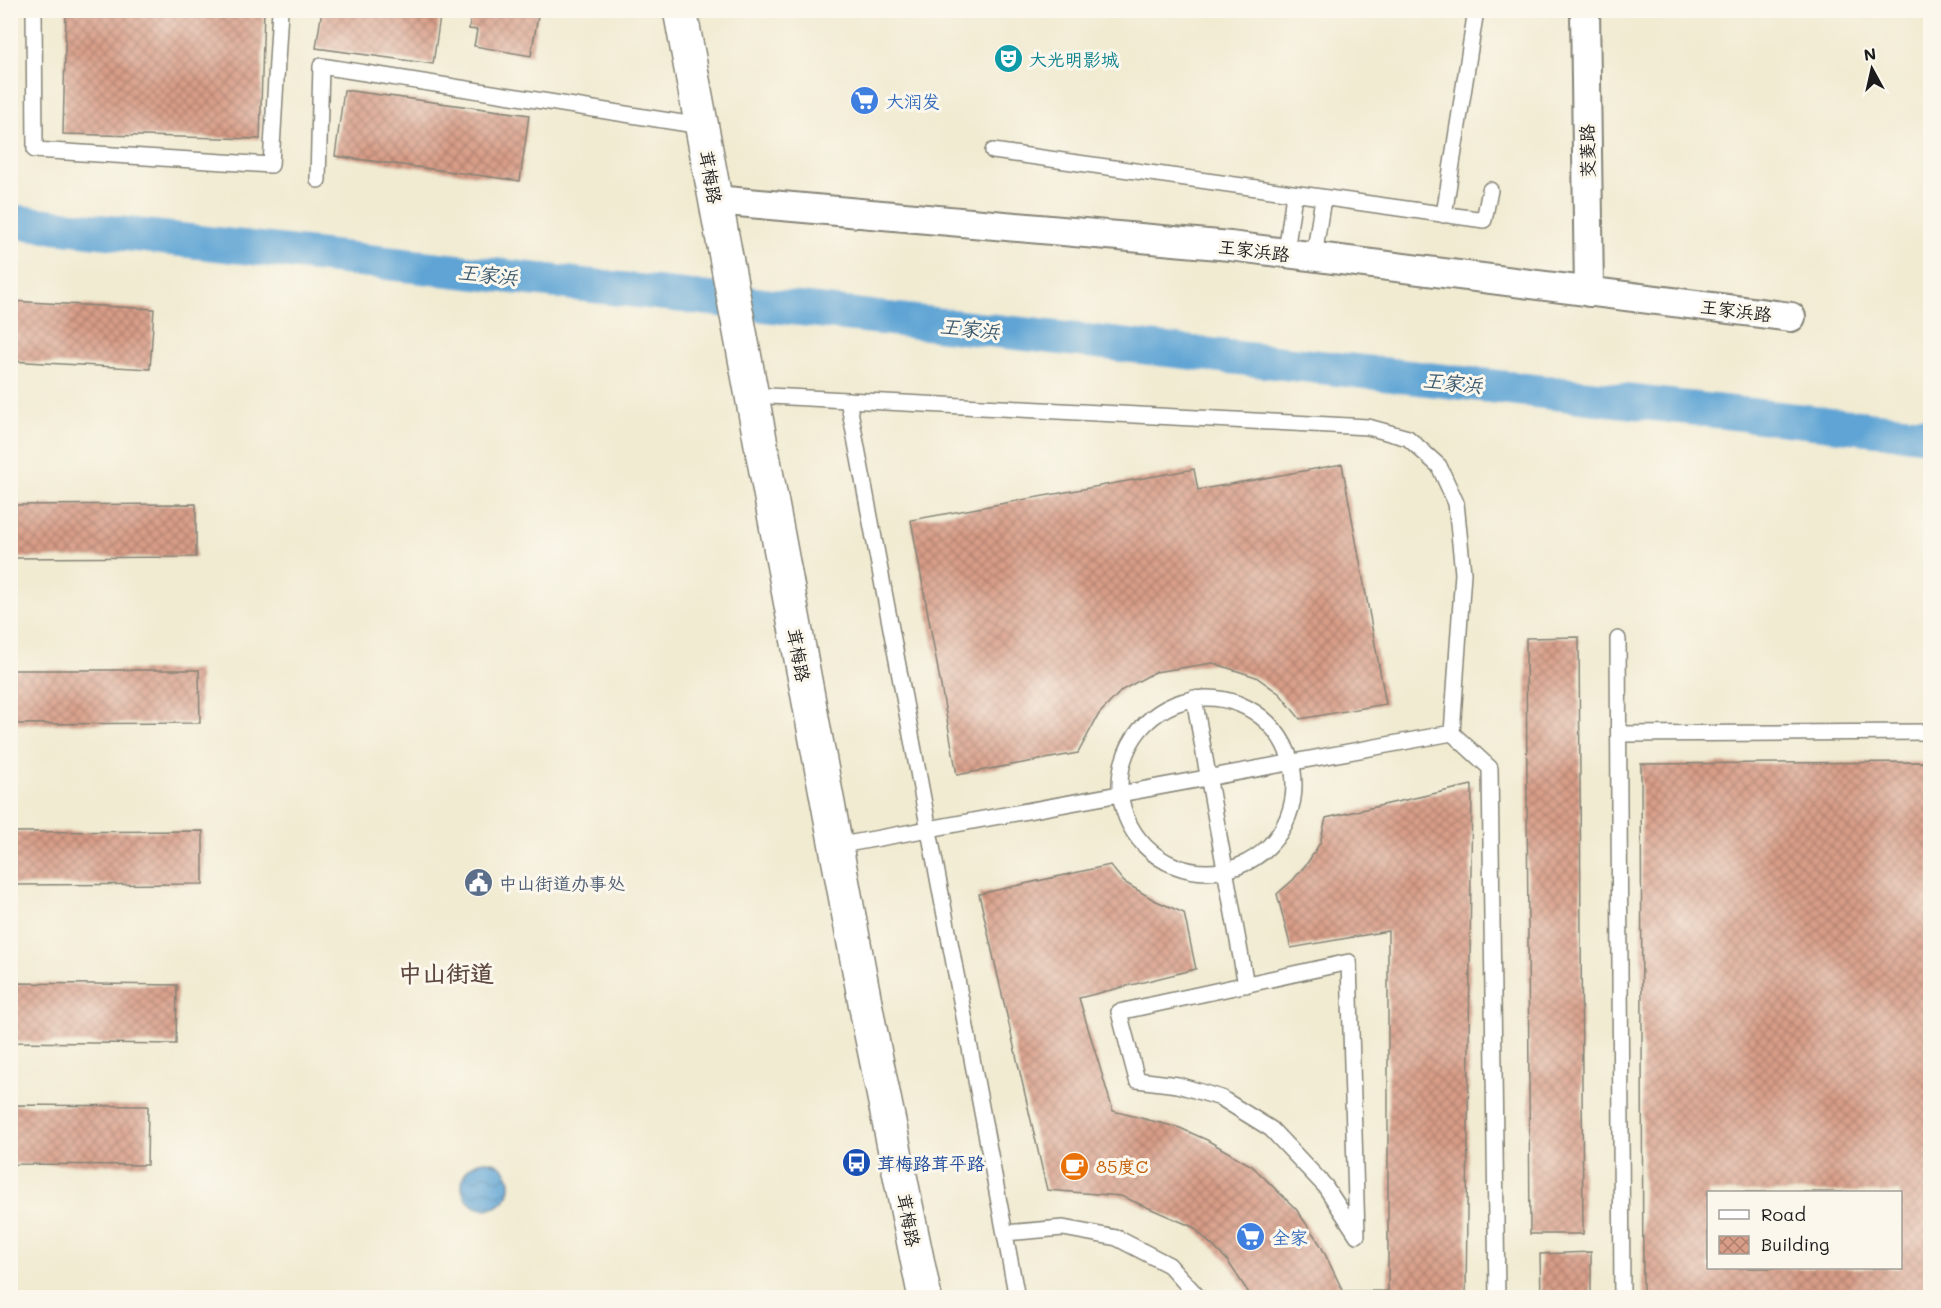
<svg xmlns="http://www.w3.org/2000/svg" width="1941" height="1308" font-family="Mali,'LXGW WenKai TC',sans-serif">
	<defs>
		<pattern id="water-waves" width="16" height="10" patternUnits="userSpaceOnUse" patternTransform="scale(1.5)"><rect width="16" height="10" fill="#5fa4d4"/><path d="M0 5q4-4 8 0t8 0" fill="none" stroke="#4e85ab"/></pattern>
		<pattern id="building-cross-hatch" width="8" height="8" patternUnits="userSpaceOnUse" patternTransform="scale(1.5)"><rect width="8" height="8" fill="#d89d87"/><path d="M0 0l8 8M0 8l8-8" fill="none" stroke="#ae7f6e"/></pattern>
	</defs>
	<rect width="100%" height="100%" fill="#fbf7ec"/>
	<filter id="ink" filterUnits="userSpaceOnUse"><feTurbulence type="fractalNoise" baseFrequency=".0167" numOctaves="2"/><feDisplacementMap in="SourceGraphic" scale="12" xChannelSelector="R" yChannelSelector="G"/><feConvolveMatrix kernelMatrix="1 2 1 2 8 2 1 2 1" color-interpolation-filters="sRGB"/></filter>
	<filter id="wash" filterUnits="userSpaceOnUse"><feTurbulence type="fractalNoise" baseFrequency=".008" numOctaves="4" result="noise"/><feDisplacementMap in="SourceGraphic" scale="24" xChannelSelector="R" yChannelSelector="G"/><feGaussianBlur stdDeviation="1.35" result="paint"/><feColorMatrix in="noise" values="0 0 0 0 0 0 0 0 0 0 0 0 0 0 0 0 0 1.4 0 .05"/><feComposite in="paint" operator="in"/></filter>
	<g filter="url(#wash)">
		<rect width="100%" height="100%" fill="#f1ebd2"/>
		<!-- water -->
		<path fill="url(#water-waves)" stroke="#3e6078" stroke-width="1.5" d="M462 1185a24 24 0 1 1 48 0a24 24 0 1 1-48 0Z"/>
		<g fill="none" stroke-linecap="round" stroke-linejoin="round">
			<!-- canal -->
			<path stroke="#5fa4d4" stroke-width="34" d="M 10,221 L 1930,435"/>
		</g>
		<g id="blocks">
			<!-- building -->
			<path fill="url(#building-cross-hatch)" fill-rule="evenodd" d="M 66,10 L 264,10 L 260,139 L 63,134 Z
				M 322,10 L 441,10 L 433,64 L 316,48 Z
				M 472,10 L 539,10 L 531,56 L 474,46 L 477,30 L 469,29 Z
				M 344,90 L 529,115 L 520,181 L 335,156 Z
				M 10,301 L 154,309 L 150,369 L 10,361 Z
				M 1342,464 L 1386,704 L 1300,719 L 1280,694 L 1256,677 L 1213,663 L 1155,672 L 1122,690 L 1099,714 L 1078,753 L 957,775 L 911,520 L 1194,469 L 1198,490 Z
				M 196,504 L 196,557 L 10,558 L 10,505 Z
				M 1579,637 L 1583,1234 L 1530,1234 L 1526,638 Z
				M 10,670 L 199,670 L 200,723 L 10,724 Z
				M 1930,762 L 1930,1298 L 1825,1298 L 1825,1296 L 1643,1297 L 1641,764 ZM 1708,1192 L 1900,1192 L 1900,1268 L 1708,1268 Z
				M 1472,785 L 1466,1298 L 1252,1298 L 1227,1260 L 1193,1227 L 1121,1196 L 1047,1190 L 979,894 L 1110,865 L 1124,882 L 1154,900 L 1184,913 L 1196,969 L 1079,998 L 1113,1111 L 1180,1128 L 1207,1140 L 1252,1166 L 1296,1209 L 1320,1244 L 1343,1291 L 1388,1291 L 1388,931 L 1291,948 L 1277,894 L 1293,880 L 1308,862 L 1320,843 L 1326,818 Z
				M 203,831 L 203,884 L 10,885 L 10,832 Z
				M 10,983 L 177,985 L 176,1044 L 10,1042 Z
				M 10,1105 L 148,1106 L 147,1165 L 10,1164 Z
				M 1591,1252 L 1591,1298 L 1541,1298 L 1540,1254 Z"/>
		</g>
	</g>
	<g filter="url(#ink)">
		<use href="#blocks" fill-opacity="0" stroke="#868477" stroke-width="1.5"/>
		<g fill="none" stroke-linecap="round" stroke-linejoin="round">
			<defs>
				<path id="lane" d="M 34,10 L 35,150 L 271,165 L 280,10
					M 993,151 L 1484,220 L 1490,190
					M 318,180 L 321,66 L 701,126
					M 1444,215 L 1476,10
					M 1286,253 L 1294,194
					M 1314,257 L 1323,198
					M 751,395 L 1368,427 L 1408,438 L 1439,466 L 1456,503 L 1463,573 L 1452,733 L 1490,768 L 1497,1298
					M 848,400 L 1017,1298
					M 1618,639 L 1622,1298
					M1120 785a87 87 0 1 1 174 0a87 87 0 1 1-174 0Z
					M 1194,698 L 1246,985
					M 1619,734 L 1930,732
					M 836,846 L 1452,733
					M 1349,962 L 1357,1235 L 1325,1186 L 1271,1129 L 1221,1098 L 1178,1085 L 1137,1080 L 1119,1012 Z
					M 1005,1233 L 1063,1228 L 1117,1238 L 1169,1265 L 1199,1298"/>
				<path id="street" d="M 1585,10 L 1589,292
					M 715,200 L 1230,246 L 1791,317"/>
				<path id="secondary" d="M 680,10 L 870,1029 L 925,1298"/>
			</defs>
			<!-- lane casing -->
			<use href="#lane" stroke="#868477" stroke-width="18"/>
			<!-- street casing -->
			<use href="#street" stroke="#868477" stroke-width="32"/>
			<!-- secondary casing -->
			<use href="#secondary" stroke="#868477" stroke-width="36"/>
			<!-- lane -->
			<use href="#lane" stroke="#fff" stroke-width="15"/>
			<!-- street -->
			<use href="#street" stroke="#fff" stroke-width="28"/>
			<!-- secondary -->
			<use href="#secondary" stroke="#fff" stroke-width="33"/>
		</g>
	</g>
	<!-- icons -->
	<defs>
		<symbol id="theatre-disc" viewBox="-11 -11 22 22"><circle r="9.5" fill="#0f9aa8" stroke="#fbf7ec"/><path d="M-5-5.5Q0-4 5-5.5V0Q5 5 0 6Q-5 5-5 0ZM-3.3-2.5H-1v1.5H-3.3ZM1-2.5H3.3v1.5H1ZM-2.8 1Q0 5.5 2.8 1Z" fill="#fff"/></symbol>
		<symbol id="supermarket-disc" viewBox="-11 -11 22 22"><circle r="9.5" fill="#3f7fe0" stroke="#fbf7ec"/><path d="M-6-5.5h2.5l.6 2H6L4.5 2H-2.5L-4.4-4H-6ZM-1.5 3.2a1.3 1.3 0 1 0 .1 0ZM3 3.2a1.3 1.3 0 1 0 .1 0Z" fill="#fff"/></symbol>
		<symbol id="civic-disc" viewBox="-11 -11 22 22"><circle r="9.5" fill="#5c6f8a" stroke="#fbf7ec"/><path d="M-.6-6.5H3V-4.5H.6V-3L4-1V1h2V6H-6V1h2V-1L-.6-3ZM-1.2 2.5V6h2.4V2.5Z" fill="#fff"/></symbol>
		<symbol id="bus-disc" viewBox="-11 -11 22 22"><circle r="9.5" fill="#1a4fb4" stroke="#fbf7ec"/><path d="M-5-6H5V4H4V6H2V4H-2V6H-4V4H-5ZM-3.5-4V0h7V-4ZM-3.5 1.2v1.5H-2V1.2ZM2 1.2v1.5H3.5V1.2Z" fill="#fff"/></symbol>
		<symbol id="cafe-disc" viewBox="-11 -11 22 22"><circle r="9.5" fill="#e8710a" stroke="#fbf7ec"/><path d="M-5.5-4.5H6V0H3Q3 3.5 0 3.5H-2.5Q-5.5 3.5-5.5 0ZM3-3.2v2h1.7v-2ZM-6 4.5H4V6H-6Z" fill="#fff"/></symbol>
	</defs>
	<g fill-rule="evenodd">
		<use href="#theatre-disc" x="992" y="42" width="33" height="33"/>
		<use href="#supermarket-disc" x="848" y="84" width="33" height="33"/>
		<use href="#civic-disc" x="462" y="866" width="33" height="33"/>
		<use href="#bus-disc" x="840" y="1146" width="33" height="33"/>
		<use href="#cafe-disc" x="1058" y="1150" width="33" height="33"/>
		<use href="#supermarket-disc" x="1234" y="1220" width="33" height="33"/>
	</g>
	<g text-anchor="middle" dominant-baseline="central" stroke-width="6" stroke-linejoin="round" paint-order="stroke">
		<!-- culture labels -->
		<g font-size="18" fill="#0d838f" stroke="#fbf7ec" text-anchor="start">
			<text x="1029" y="59">大光明影城</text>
		</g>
		<!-- shop labels -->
		<g font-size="18" fill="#366cbe" stroke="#fbf7ec" text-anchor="start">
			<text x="886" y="101">大润发</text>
			<text x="1272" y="1237">全家</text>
		</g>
		<!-- street labels -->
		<g font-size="18" fill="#1c1c1c" stroke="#fbf7ec">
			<text transform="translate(1587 151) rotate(-91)">茭菱路</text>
			<text transform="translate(711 177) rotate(80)">茸梅路</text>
			<text transform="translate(1254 250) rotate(7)">王家浜路</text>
			<text transform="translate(1736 310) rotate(7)">王家浜路</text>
			<text transform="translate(799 655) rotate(79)">茸梅路</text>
			<text transform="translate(909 1220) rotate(79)">茸梅路</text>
		</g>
		<!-- service labels -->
		<g font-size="18" fill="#4e5e75" stroke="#fbf7ec" text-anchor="start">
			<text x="499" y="883">中山街道办事处</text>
		</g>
		<!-- transit labels -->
		<g font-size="18" fill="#164399" stroke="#fbf7ec" text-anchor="start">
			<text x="877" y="1163">茸梅路茸平路</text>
		</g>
		<!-- food labels -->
		<g font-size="18" fill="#c56008" stroke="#fbf7ec" text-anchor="start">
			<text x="1096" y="1166">85度C</text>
		</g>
		<!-- water labels -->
		<g font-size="20" font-style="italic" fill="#3a596f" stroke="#fbf7ec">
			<text transform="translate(488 274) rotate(6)">王家浜</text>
			<text transform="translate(970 328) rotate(6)">王家浜</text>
			<text transform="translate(1453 382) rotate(6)">王家浜</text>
		</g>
		<!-- district labels -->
		<g font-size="24" font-weight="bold" fill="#5e4941" stroke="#fbf7ec">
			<text x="446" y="972">中山街道</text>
		</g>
	</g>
	<!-- margin -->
	<rect width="1941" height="1308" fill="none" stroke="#fbf7ec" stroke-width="36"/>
	<!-- legend -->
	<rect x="1707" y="1191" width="195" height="78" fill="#fbf7ec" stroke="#a29f99" stroke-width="1.5"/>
	<rect x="1719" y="1210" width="30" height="9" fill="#ffffff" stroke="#a29f99" stroke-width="1.5"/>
	<text x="1761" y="1221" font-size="18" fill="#1c1c1c">Road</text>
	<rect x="1719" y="1236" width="30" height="18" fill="url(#building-cross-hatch)" stroke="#a29f99" stroke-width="1.5"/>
	<text x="1761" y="1251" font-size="18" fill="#1c1c1c">Building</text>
	<!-- north arrow -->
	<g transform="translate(1872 69) rotate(352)" stroke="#fbf7ec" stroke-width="4.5" paint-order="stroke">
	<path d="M0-4.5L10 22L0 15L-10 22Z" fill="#1c1c1c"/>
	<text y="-9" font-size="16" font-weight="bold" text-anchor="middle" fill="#1c1c1c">N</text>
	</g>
</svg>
